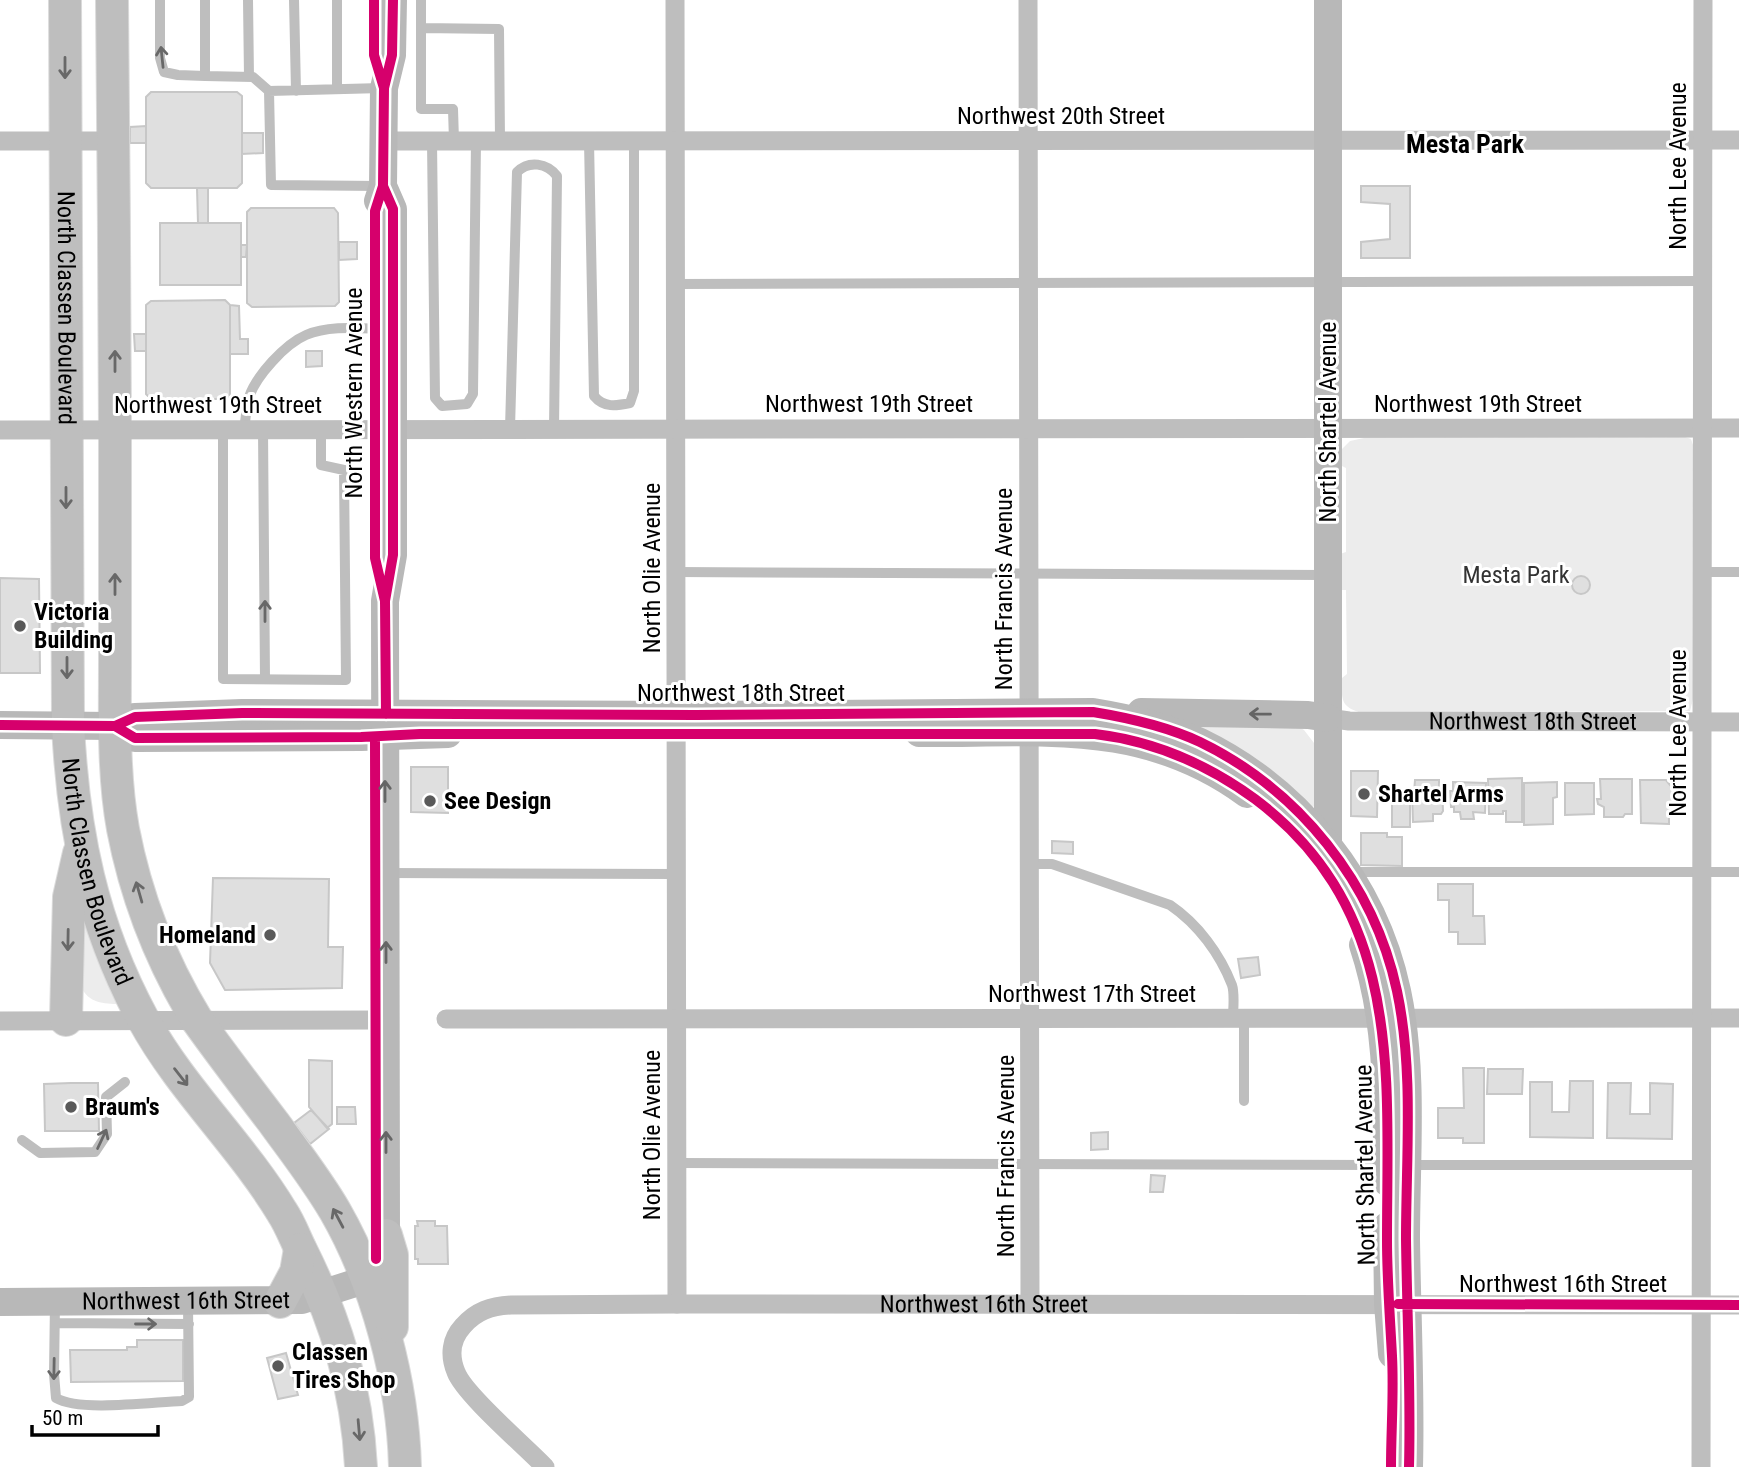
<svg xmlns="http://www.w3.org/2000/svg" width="1739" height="1467" font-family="'Roboto Condensed',sans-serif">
	<rect width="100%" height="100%" fill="#fff"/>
	<!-- green -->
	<path fill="#ececec" d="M 1685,437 L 1691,439 L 1693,445 L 1693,699 L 1690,711 L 1362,713 C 1339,707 1342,698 1342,678 L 1347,674 L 1346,590 L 1340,590 L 1340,554 L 1346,552 L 1346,468 L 1342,466 L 1340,451 L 1350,441 L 1364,438 Z
		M 1189,720 L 1294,724 L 1304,730 L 1314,743 L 1315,805 L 1311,809 Z
		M 78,903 L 120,1004 C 103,1004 89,1003 81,987 Z"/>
	<!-- building -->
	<path fill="#dfdfdf" stroke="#c7c7c7" stroke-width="2" d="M 151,92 L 237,92 L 242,96 L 242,183 L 237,188 L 151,188 L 146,183 L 146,97 Z
		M 146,126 L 146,143 L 130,143 L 130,127 Z
		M 242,133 L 263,133 L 263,153 L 242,154 Z
		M 1361,186 L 1410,186 L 1410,258 L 1361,258 L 1361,242 L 1390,239 L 1390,204 L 1361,202 Z
		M 197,188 L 208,188 L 208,223 L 198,223 Z
		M 251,208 L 334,208 L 338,213 L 339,302 L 335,306 L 252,307 L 247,303 L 247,212 Z
		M 160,223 L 241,223 L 241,285 L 160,285 Z
		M 339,242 L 357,242 L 357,259 L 339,260 Z
		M 241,245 L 247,245 L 246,257 L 241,257 Z
		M 225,300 L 230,305 L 230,394 L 226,399 L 151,399 L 146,394 L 146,305 L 151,301 Z
		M 230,305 L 239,306 L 240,339 L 248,339 L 248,354 L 230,354 Z
		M 134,334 L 146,334 L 146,351 L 135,351 Z
		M 306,351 L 322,351 L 322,366 L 306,367 Z
		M1572 585a9 9 0 1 1 18 0a9 9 0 1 1-18 0Z
		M 0,578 L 39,579 L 40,673 L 0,673 Z
		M 411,767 L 448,767 L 448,813 L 411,812 Z
		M 1351,771 L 1378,771 L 1377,817 L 1351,816 Z
		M 1522,778 L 1522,822 L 1506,822 L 1506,811 L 1503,811 L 1503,814 L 1489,814 L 1488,779 Z
		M 1600,779 L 1632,779 L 1632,814 L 1625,814 L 1623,817 L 1604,817 L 1604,807 L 1598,804 L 1597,799 L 1601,799 Z
		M 1415,780 L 1439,780 L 1439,786 L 1442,786 L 1443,811 L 1441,814 L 1433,814 L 1433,821 L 1413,822 L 1412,793 L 1414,793 Z
		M 1640,780 L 1666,780 L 1675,791 L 1675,799 L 1672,801 L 1669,814 L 1669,824 L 1641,823 Z
		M 1453,782 L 1486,783 L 1485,813 L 1473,812 L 1474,819 L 1461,819 L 1460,812 L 1454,812 L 1454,807 L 1451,807 L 1450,791 L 1453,791 Z
		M 1557,782 L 1557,797 L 1553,798 L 1553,824 L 1524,825 L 1524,783 Z
		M 1565,783 L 1594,783 L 1594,814 L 1565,815 Z
		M 1392,793 L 1410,793 L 1410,827 L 1392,827 Z
		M 1361,833 L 1387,833 L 1387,837 L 1402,837 L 1402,866 L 1361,865 Z
		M 1052,841 L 1073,842 L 1073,854 L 1052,853 Z
		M 213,878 L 329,879 L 328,947 L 343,947 L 342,988 L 225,990 L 210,963 Z
		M 1438,884 L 1473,884 L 1473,916 L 1484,916 L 1485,944 L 1458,944 L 1458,932 L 1449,932 L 1449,900 L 1438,900 Z
		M 1258,957 L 1260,975 L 1241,978 L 1238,959 Z
		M 309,1060 L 332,1061 L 332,1124 L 327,1128 L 309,1107 Z
		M 1463,1068 L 1484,1068 L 1484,1143 L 1463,1143 L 1463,1138 L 1438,1138 L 1438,1108 L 1464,1108 Z
		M 1488,1069 L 1523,1069 L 1522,1094 L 1487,1094 Z
		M 1570,1081 L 1593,1081 L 1593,1138 L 1530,1137 L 1530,1082 L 1552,1082 L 1552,1112 L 1569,1112 Z
		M 71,1083 L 98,1083 L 99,1131 L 45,1131 L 44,1084 Z
		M 1608,1083 L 1631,1083 L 1630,1114 L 1650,1114 L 1650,1083 L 1673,1084 L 1672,1139 L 1607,1138 Z
		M 337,1107 L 355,1107 L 356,1124 L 337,1124 Z
		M 311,1110 L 329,1129 L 310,1144 L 294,1123 Z
		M 1108,1132 L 1108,1149 L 1091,1150 L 1091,1133 Z
		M 1151,1175 L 1165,1176 L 1163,1192 L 1150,1192 Z
		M 417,1221 L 435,1221 L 435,1226 L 447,1226 L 448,1264 L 418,1264 L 418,1259 L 415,1259 L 415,1226 L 418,1226 Z
		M 137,1340 L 183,1340 L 183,1381 L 71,1382 L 70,1350 L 127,1350 L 127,1347 L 137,1347 Z
		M 286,1353 L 298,1395 L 278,1399 L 267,1358 Z"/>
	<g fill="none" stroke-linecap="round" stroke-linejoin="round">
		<defs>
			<g id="primary">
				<path id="s4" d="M 65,0 L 68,725 C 73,831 92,925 143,1019 C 181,1089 241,1144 282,1212 C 290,1224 295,1238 301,1250 C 336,1320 357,1389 361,1467"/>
				<path d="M 112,0 C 113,144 115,289 115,433 C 115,509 115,585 115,660 C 115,716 113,774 123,829 C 136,897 161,961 197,1020 C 222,1055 248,1089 274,1123 C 295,1152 317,1180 335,1211 C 377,1284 403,1383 405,1467"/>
				<path d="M 66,1020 L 69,897 L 79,853"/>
				<path d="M 386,1235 L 392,1255 L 392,1327"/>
				<path d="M 280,1302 L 296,1272 L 300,1249"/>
			</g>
		</defs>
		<!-- primary casing -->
		<use href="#primary" stroke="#dbdbdb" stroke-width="34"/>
		<!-- lane -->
		<path stroke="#bebebe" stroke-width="10" d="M 160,0 L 160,58 L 164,72 L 178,75 L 205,76
			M 205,0 L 205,76 L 253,77 L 269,91 L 382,88
			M 248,0 L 249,77
			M 294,0 L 296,91
			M 337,0 L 337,89
			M 421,0 L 421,109 L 453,109 L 454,141
			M 421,28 L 499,29 L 500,141
			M 269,91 L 271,185 L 380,186
			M 432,141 L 435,398 L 442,406 L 467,404 L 473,394 L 476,141
			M 589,141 L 594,396 C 604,408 616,406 630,403 L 634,391 L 634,141
			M 675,284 L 1703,281
			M 223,429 L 223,679 L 346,680 L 344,470 L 321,465 L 321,429
			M 244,429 C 246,419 246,407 249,397 C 256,376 285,344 306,335 C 331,324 365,329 392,329
			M 263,429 L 265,679
			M 510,429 L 517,172 C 529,160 547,163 557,176 L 554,429
			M 676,572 L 1326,575
			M 1702,572 L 1739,572
			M 1030,864 L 1052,864 L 1170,905 C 1198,924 1220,954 1232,985 C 1235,994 1233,1008 1233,1019
			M 1328,872 L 1739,872
			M 386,873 L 676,874
			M 1244,1019 L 1244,1101
			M 22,1140 L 40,1153 L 95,1152 L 107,1134 L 106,1097 L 125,1082
			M 676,1163 L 1386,1165
			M 1408,1165 L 1701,1165
			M 55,1302 L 54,1374 L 56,1398 C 79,1412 153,1402 182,1401 L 189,1397 L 188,1304
			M 55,1323 L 189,1324"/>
		<!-- street -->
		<g stroke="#bebebe" stroke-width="19">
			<path d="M 675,0 L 677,1304"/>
			<path d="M 1028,0 L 1030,1304"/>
			<path d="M 0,141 L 113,141"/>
			<path d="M 384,141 L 1739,140"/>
			<path d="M 0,430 L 1739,428"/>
			<path id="s1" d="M 1328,718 L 1349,721 L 1739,722"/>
			<path d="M 446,1019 L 1739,1018"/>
			<path d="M 0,1021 L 386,1020"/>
			<path id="s2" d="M 545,1467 C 526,1447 464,1394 456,1372 C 449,1355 451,1339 463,1326 C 476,1311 491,1306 511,1305 L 677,1304 L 1739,1305"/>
			<path d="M 1701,1467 L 1703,0"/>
		</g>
		<!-- secondary -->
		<g stroke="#b8b8b8" stroke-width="28">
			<path d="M 1328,0 L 1328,852"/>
			<path d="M 378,201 L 383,186 L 384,88 L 392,55 L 393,0"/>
			<path d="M 1141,712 L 1308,715 L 1328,718"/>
			<path d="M 0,725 L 115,726 L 135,717 L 242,713 L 695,715 L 1093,712 C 1130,718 1166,726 1200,742 C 1299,790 1374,883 1397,991 C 1414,1071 1406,1157 1406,1239 C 1407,1315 1411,1391 1409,1467"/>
			<path d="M 115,726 L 135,738 L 361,737 L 448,734"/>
			<path d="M 919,733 C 1039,734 1144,718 1247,794"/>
			<path d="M 1363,945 C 1389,1022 1387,1102 1387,1182"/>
			<path d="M 1387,1226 L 1388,1304 L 1392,1354"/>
			<path id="s3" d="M 0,1302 L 302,1300 L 368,1279 L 386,1235 L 385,601 L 393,555 L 393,209 L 383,186"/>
		</g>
		<!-- primary -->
		<use href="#primary" stroke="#bebebe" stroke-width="32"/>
		<defs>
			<path id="cycleway" d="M 374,0 L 374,55 L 384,88
				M 383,186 L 393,209 L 393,555 L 385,601 L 386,714
				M 385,601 L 375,558 L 375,211 L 383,186 L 384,88 L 392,55 L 393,0
				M 0,725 L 115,726 L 135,717 L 242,713 L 695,715 L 1093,712 C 1130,718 1166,726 1200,742 C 1299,790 1374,883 1397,991 C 1414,1071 1406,1157 1406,1239 C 1407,1315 1411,1391 1409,1467
				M 115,726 L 135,738 L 361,737 L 420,734 L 1095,734 C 1154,741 1207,764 1255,799 C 1404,911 1387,1073 1387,1240 C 1387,1279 1390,1317 1392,1356 C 1394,1393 1391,1430 1391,1467
				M 375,737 L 376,1259
				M 1398,1304 L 1739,1305"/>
		</defs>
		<!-- cycleway casing -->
		<use href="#cycleway" stroke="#fff" stroke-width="15"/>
		<!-- cycleway -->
		<use href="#cycleway" stroke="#d6006c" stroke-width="10"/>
	</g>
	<!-- one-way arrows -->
	<defs><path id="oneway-shaft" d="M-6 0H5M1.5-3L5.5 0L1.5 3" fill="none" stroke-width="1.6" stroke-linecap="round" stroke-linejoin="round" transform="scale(1.75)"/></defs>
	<g stroke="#686868">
		<use href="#oneway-shaft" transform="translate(162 57) rotate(-96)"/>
		<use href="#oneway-shaft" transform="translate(65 68) rotate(90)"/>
		<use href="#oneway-shaft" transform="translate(115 361) rotate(-90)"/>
		<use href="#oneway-shaft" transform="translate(66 498) rotate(90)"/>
		<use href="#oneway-shaft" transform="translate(115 584) rotate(-90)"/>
		<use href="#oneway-shaft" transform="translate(265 611) rotate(-90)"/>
		<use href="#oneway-shaft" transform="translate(67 668) rotate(90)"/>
		<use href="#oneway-shaft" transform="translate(139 892) rotate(-106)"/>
		<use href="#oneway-shaft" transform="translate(68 940) rotate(91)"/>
		<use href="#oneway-shaft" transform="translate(181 1077) rotate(52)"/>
		<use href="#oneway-shaft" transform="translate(102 1139) rotate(-65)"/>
		<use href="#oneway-shaft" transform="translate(338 1218) rotate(-118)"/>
		<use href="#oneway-shaft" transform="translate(146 1324)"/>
		<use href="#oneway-shaft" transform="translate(54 1369) rotate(91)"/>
		<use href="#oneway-shaft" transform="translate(359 1430) rotate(85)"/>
	</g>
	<g stroke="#656565">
		<use href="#oneway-shaft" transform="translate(1260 714) rotate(-179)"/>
		<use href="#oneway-shaft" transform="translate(385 791) rotate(-90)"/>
		<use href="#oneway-shaft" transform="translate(386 952) rotate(-90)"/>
		<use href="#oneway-shaft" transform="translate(386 1142) rotate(-90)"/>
	</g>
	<!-- markers -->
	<g fill="#595959" stroke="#fff" stroke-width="2.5">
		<circle cx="20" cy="626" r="7"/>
		<circle cx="1364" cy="794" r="7"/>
		<circle cx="430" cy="801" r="7"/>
		<circle cx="270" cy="935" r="7"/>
		<circle cx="71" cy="1107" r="7"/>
		<circle cx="278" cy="1366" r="7"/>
	</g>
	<g text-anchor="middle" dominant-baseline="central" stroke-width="6" stroke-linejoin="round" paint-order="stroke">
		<!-- street labels -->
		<g font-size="24" fill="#000" stroke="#fff">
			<text x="1061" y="116">Northwest 20th Street</text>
			<text transform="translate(1678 166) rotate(-90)">North Lee Avenue</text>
			<text stroke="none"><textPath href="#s4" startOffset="308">North Classen Boulevard</textPath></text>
			<text transform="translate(354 393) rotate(-90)">North Western Avenue</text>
			<text x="869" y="404">Northwest 19th Street</text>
			<text x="1478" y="404">Northwest 19th Street</text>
			<text x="218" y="405">Northwest 19th Street</text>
			<text transform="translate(1328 422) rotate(-90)">North Shartel Avenue</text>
			<text transform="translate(652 568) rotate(-90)">North Olie Avenue</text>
			<text transform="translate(1004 589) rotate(-90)">North Francis Avenue</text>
			<text x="741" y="693">Northwest 18th Street</text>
			<text stroke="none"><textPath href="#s1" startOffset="205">Northwest 18th Street</textPath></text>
			<text transform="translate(1678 733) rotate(-90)">North Lee Avenue</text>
			<text stroke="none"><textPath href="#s4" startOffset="875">North Classen Boulevard</textPath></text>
			<text x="1092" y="994">Northwest 17th Street</text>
			<text transform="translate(652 1135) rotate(-90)">North Olie Avenue</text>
			<text transform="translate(1006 1156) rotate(-90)">North Francis Avenue</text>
			<text transform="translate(1365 1165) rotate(-91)">North Shartel Avenue</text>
			<text x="1563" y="1284">Northwest 16th Street</text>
			<text stroke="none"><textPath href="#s3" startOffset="186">Northwest 16th Street</textPath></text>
			<text stroke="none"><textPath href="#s2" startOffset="707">Northwest 16th Street</textPath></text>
		</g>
		<!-- park labels -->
		<g font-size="24" fill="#333" stroke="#fff">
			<text x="1516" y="575">Mesta Park</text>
		</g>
		<!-- poi labels -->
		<g font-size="24" font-weight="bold" fill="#000" stroke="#fff" text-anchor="start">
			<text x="34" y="612">Victoria<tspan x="34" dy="28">Building</tspan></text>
			<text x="1378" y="794">Shartel Arms</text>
			<text x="444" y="801">See Design</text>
			<text x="256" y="935" text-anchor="end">Homeland</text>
			<text x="85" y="1107">Braum's</text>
			<text x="292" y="1352">Classen<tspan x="292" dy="28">Tires Shop</tspan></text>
		</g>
		<!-- neighbourhood labels -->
		<g font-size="26" font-weight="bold" fill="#000" stroke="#fff">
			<text x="1465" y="144">Mesta Park</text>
		</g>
	</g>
	<!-- scale -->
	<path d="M32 1425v10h126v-10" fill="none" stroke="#000000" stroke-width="3.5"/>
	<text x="42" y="1425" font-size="21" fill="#000000" stroke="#ffffff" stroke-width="5" paint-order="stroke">50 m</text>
</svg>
